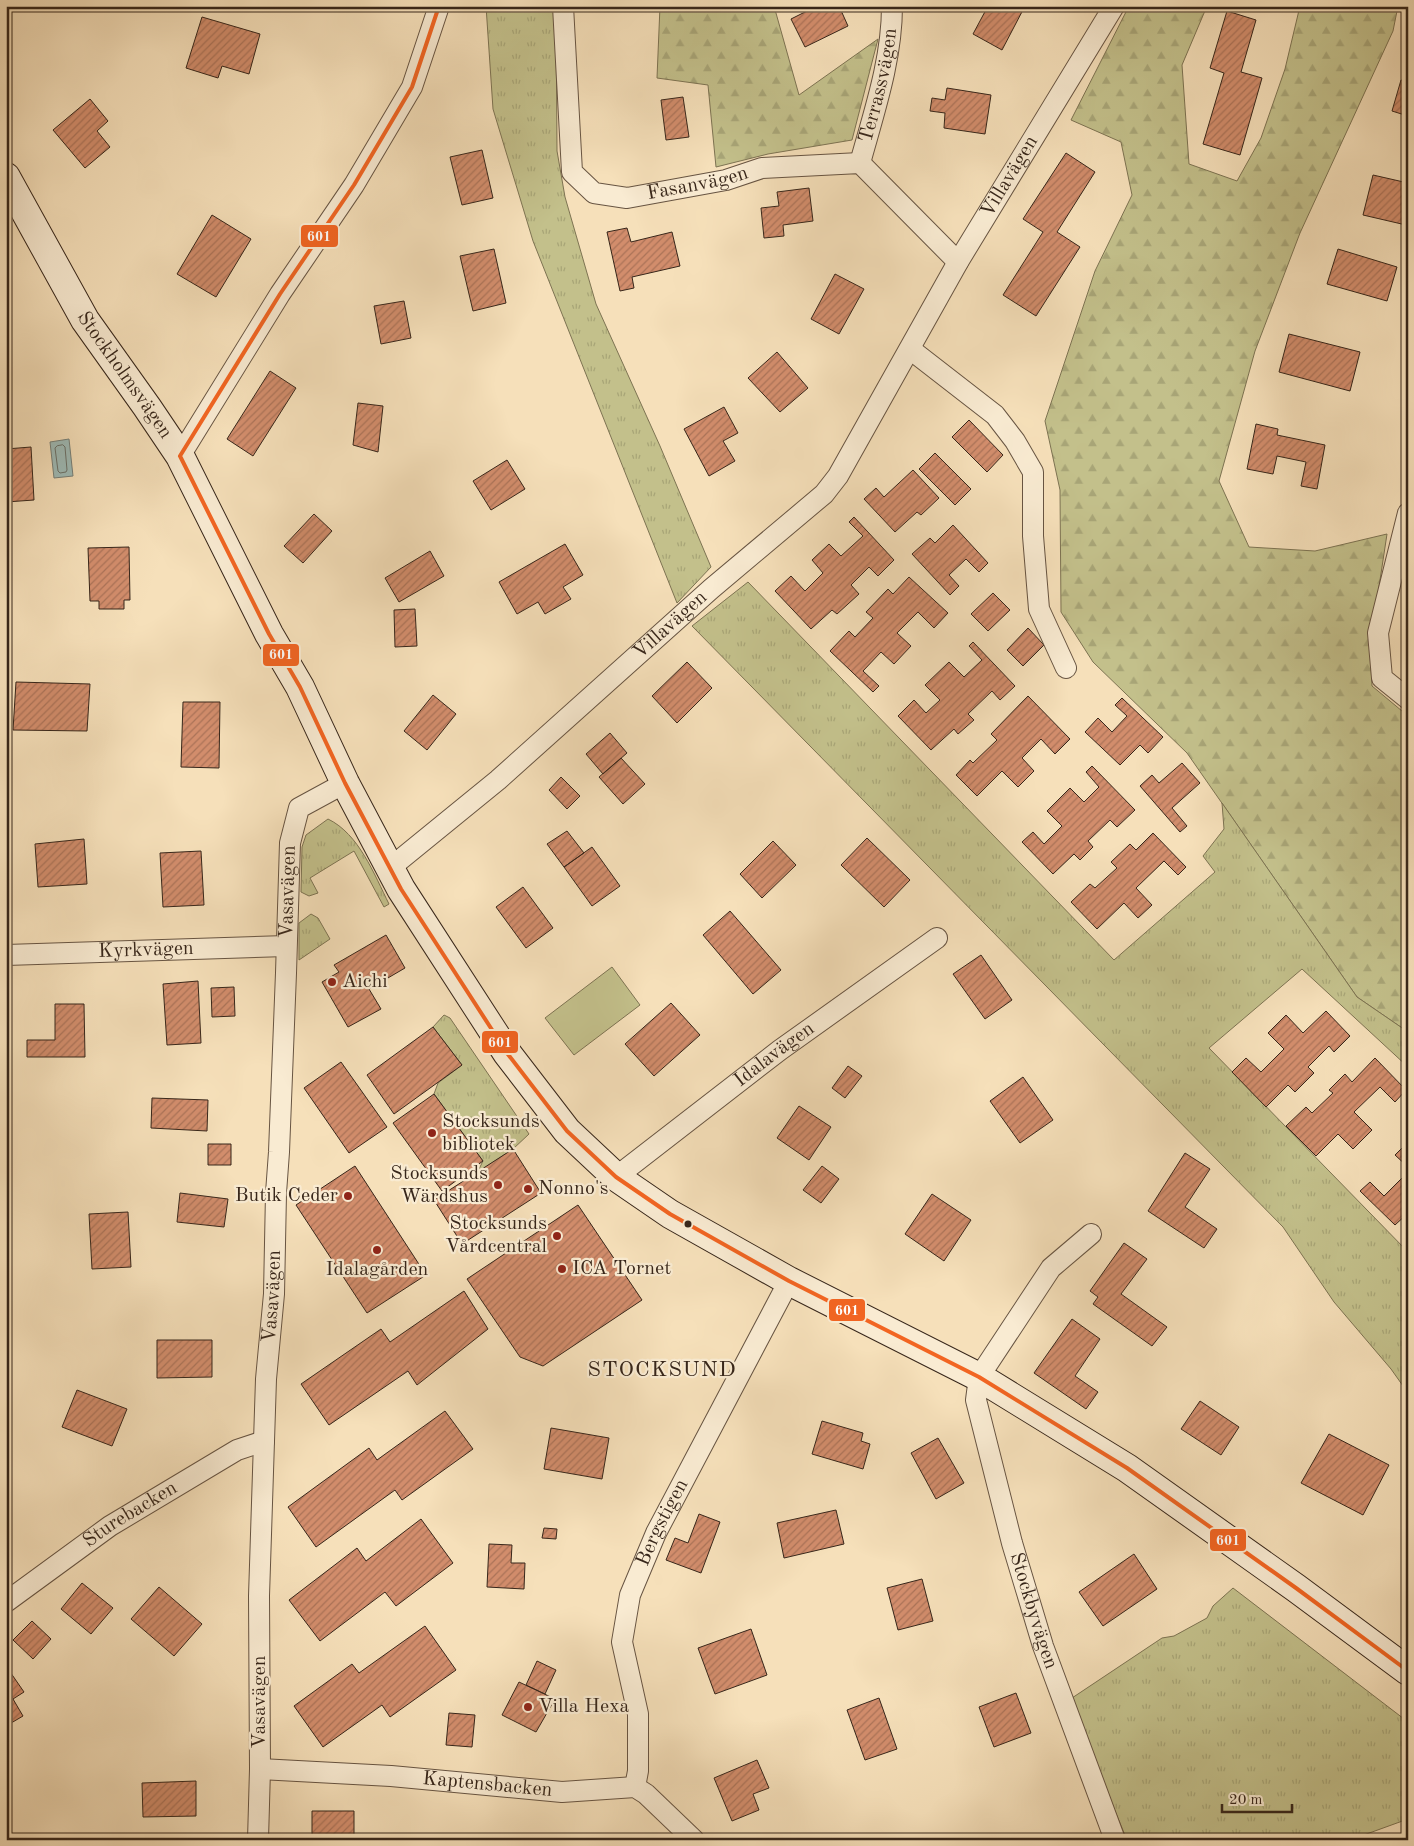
<svg xmlns="http://www.w3.org/2000/svg" width="1414" height="1846" font-family="'Old Standard TT',serif">
	<defs>
		<pattern id="forest-firs" width="22" height="20" patternUnits="userSpaceOnUse" patternTransform="scale(1.25)"><rect width="22" height="20" fill="#c3c08b"/><path d="M5 1l3.5 6h-7zM16 11l3.5 6h-7z" fill="#a8a577"/></pattern>
		<pattern id="park-tufts" width="24" height="20" patternUnits="userSpaceOnUse" patternTransform="scale(1.25)"><rect width="24" height="20" fill="#c3c08b"/><path d="M3 7l-1-3M5 7V3M7 7l1-3M15 17l-1-3M17 17v-4M19 17l1-3" fill="none" stroke="#a8a577"/></pattern>
		<pattern id="building-hatch" width="6" height="6" patternUnits="userSpaceOnUse" patternTransform="scale(1.25)"><rect width="6" height="6" fill="#d28d6c"/><path d="M-1 1l2-2M0 6l6-6M5 7l2-2" fill="none" stroke="#ab7358"/></pattern>
	</defs>
	<rect width="100%" height="100%" fill="#f6e0ba"/>
	<filter id="stains"><feTurbulence type="fractalNoise" baseFrequency=".004" numOctaves="4"/><feColorMatrix values="0 0 0 0 .2 0 0 0 0 .09 0 0 0 0 .02 0 0 0 .5 -.17"/></filter>
	<radialGradient id="worn" r=".72"><stop offset=".6" stop-color="#630" stop-opacity="0"/><stop offset="1" stop-color="#630" stop-opacity=".3"/></radialGradient>
	<!-- forest -->
	<path fill="url(#forest-firs)" stroke="#7d7352" d="M 660,6 L 774,6 L 799,95 L 878,39 L 852,140 L 768,154 L 716,167 L 708,85 L 657,78 Z
		M 1129,6 L 1207,6 L 1182,65 L 1189,164 L 1237,181 L 1261,138 L 1285,69 L 1300,6 L 1398,6 L 1393,31 L 1300,233 L 1255,351 L 1219,481 L 1249,547 L 1315,551 L 1387,534 L 1370,646 L 1372,686 L 1408,716 L 1408,1032 L 1357,997 L 1187,753 L 1093,662 L 1061,612 L 1060,490 L 1045,421 L 1095,271 L 1132,195 L 1121,142 L 1071,120 Z"/>
	<!-- park -->
	<path fill="url(#park-tufts)" stroke="#7d7352" d="M 486,6 L 556,6 L 557,151 L 565,197 L 596,304 L 660,446 L 711,567 L 677,603 L 533,241 L 493,109 Z
		M 748,582 L 1114,960 L 1215,872 L 1203,856 L 1224,829 L 1222,803 L 1357,997 L 1408,1032 L 1408,1067 L 1302,969 L 1209,1048 L 1408,1252 L 1408,1393 L 1391,1369 L 1334,1302 L 1283,1227 L 692,626 Z
		M 328,819 C 359,834 374,874 389,904 L 384,907 L 354,851 L 310,878 L 318,893 L 309,896 L 301,892 L 302,847 L 306,835 Z
		M 311,914 L 318,918 L 330,939 L 299,960 L 299,923 Z
		M 444,1015 L 450,1018 L 529,1134 L 513,1149 L 477,1173 L 483,1161 L 434,1094 L 438,1083 L 462,1065 L 433,1027 Z
		M 1233,1588 L 1408,1722 L 1408,1819 L 1350,1840 L 1127,1840 L 1069,1700 L 1162,1638 L 1174,1636 L 1207,1618 L 1213,1606 Z"/>
	<!-- pitch -->
	<path fill="#c3c08b" stroke="#7d7352" d="M 612,967 L 640,1005 L 574,1055 L 545,1018 Z"/>
	<!-- water -->
	<path fill="#9ebbb7" stroke="#757f78" d="M 69,439 L 73,476 L 54,478 L 50,442 Z"/>
	<g fill="none" stroke-linecap="round" stroke-linejoin="round">
		<!-- shore -->
		<path stroke="#6a7068" stroke-width="1" d="M 63,445 L 65,447 L 67,470 L 66,472 L 60,473 L 58,471 L 55,448 L 57,446 Z"/>
	</g>
	<!-- building -->
	<path fill="url(#building-hatch)" stroke="#37261a" d="M 817,6 L 839,6 L 848,26 L 805,47 L 791,19 Z
		M 988,6 L 1025,6 L 1002,50 L 973,34 Z
		M 1227,11 L 1256,20 L 1241,72 L 1262,78 L 1240,155 L 1203,144 L 1224,73 L 1210,68 Z
		M 202,17 L 260,34 L 249,74 L 222,66 L 218,78 L 186,68 Z
		M 1401,80 L 1408,82 L 1408,116 L 1392,111 Z
		M 947,88 L 991,95 L 985,134 L 944,128 L 945,113 L 930,111 L 932,98 L 945,100 Z
		M 683,97 L 689,137 L 666,140 L 661,100 Z
		M 90,99 L 108,121 L 97,131 L 110,147 L 85,168 L 53,130 Z
		M 482,150 L 493,198 L 462,205 L 450,157 Z
		M 1066,153 L 1095,172 L 1057,232 L 1080,247 L 1036,316 L 1003,295 L 1043,232 L 1023,219 Z
		M 1373,175 L 1408,183 L 1408,218 L 1406,225 L 1363,215 Z
		M 809,188 L 813,221 L 783,225 L 784,236 L 764,238 L 761,208 L 779,206 L 777,192 Z
		M 212,215 L 251,239 L 216,297 L 177,274 Z
		M 627,228 L 631,242 L 672,232 L 680,266 L 632,277 L 634,288 L 620,291 L 607,232 Z
		M 494,249 L 506,303 L 473,311 L 460,256 Z
		M 1338,249 L 1397,267 L 1387,301 L 1327,284 Z
		M 835,274 L 864,289 L 839,334 L 811,319 Z
		M 404,301 L 411,338 L 381,344 L 374,306 Z
		M 1289,334 L 1360,352 L 1350,391 L 1279,372 Z
		M 777,352 L 808,388 L 780,412 L 748,378 Z
		M 270,371 L 296,388 L 253,456 L 227,439 Z
		M 358,403 L 383,406 L 378,452 L 353,445 Z
		M 724,407 L 738,433 L 723,441 L 735,461 L 709,476 L 684,429 Z
		M 969,420 L 1003,455 L 987,472 L 952,437 Z
		M 1256,424 L 1278,429 L 1277,435 L 1325,445 L 1317,489 L 1301,486 L 1306,462 L 1277,456 L 1273,474 L 1247,469 Z
		M 31,447 L 34,500 L 6,502 L 6,449 Z
		M 935,453 L 971,489 L 955,505 L 919,469 Z
		M 507,460 L 525,489 L 491,510 L 473,481 Z
		M 913,470 L 939,498 L 921,515 L 917,512 L 895,532 L 864,499 L 876,488 L 884,497 Z
		M 314,514 L 332,531 L 303,563 L 284,546 Z
		M 854,517 L 894,560 L 878,576 L 869,567 L 851,585 L 859,594 L 837,614 L 832,610 L 811,629 L 775,591 L 791,576 L 805,591 L 823,573 L 812,560 L 829,544 L 841,556 L 863,536 L 849,522 Z
		M 953,525 L 988,563 L 979,572 L 966,559 L 949,575 L 959,586 L 950,595 L 912,554 L 930,538 L 935,543 Z
		M 565,544 L 583,575 L 563,587 L 571,599 L 545,614 L 538,602 L 517,614 L 499,582 Z
		M 129,547 L 130,600 L 124,600 L 124,609 L 99,609 L 99,601 L 90,601 L 88,548 Z
		M 430,551 L 444,576 L 399,602 L 385,578 Z
		M 909,577 L 948,613 L 934,628 L 918,612 L 897,633 L 911,646 L 894,664 L 881,652 L 863,671 L 879,686 L 873,692 L 830,651 L 849,631 L 855,637 L 873,618 L 866,612 L 888,589 L 893,594 Z
		M 993,593 L 1010,610 L 988,631 L 971,614 Z
		M 415,609 L 417,646 L 395,647 L 394,610 Z
		M 1028,628 L 1044,645 L 1023,666 L 1007,650 Z
		M 973,642 L 1015,686 L 1000,700 L 992,691 L 968,714 L 974,720 L 958,734 L 954,729 L 931,750 L 898,716 L 914,700 L 926,713 L 940,700 L 925,685 L 949,662 L 964,677 L 982,660 L 969,646 Z
		M 687,662 L 712,688 L 677,723 L 652,696 Z
		M 16,682 L 90,684 L 87,731 L 13,730 Z
		M 433,695 L 456,714 L 427,750 L 404,731 Z
		M 1028,696 L 1070,739 L 1055,754 L 1041,739 L 1022,758 L 1034,771 L 1018,787 L 1002,771 L 977,796 L 956,775 L 970,760 L 973,763 L 997,740 L 991,734 Z
		M 1122,698 L 1163,737 L 1148,753 L 1140,745 L 1120,765 L 1085,732 L 1098,718 L 1112,732 L 1127,716 L 1115,705 Z
		M 183,702 L 220,702 L 219,768 L 181,767 Z
		M 610,733 L 627,753 L 603,774 L 586,754 Z
		M 621,758 L 645,784 L 623,804 L 599,777 Z
		M 1182,763 L 1200,783 L 1172,808 L 1187,826 L 1180,832 L 1140,786 L 1152,775 L 1159,783 Z
		M 1092,766 L 1135,810 L 1117,827 L 1110,820 L 1088,841 L 1093,847 L 1080,860 L 1074,854 L 1053,874 L 1022,842 L 1033,832 L 1044,844 L 1062,826 L 1047,811 L 1070,788 L 1084,802 L 1099,787 L 1086,772 Z
		M 561,777 L 580,796 L 567,809 L 549,790 Z
		M 567,831 L 584,853 L 564,867 L 547,844 Z
		M 1153,833 L 1186,867 L 1178,875 L 1164,861 L 1136,888 L 1152,905 L 1138,918 L 1124,903 L 1097,929 L 1071,902 L 1090,884 L 1095,888 L 1117,868 L 1111,862 L 1130,844 L 1136,850 Z
		M 867,838 L 910,880 L 884,907 L 841,865 Z
		M 84,839 L 87,884 L 38,887 L 35,844 Z
		M 773,841 L 796,865 L 762,898 L 740,874 Z
		M 592,847 L 620,886 L 592,906 L 564,867 Z
		M 201,851 L 204,905 L 163,907 L 160,853 Z
		M 523,887 L 553,928 L 526,948 L 496,907 Z
		M 730,911 L 781,970 L 753,994 L 703,935 Z
		M 386,935 L 405,968 L 369,989 L 381,1009 L 348,1027 L 322,982 L 339,972 L 334,965 Z
		M 981,955 L 1012,1000 L 985,1019 L 953,974 Z
		M 198,981 L 201,1043 L 167,1045 L 163,984 Z
		M 234,987 L 235,1016 L 212,1017 L 211,988 Z
		M 671,1003 L 700,1035 L 654,1076 L 625,1044 Z
		M 55,1004 L 84,1004 L 85,1057 L 27,1057 L 27,1040 L 55,1040 Z
		M 1326,1011 L 1350,1036 L 1334,1052 L 1329,1046 L 1308,1067 L 1314,1073 L 1295,1092 L 1288,1085 L 1266,1107 L 1232,1072 L 1246,1058 L 1261,1072 L 1284,1049 L 1268,1033 L 1286,1015 L 1303,1033 Z
		M 433,1027 L 462,1065 L 394,1114 L 367,1075 Z
		M 1375,1058 L 1406,1090 L 1395,1102 L 1380,1087 L 1354,1112 L 1372,1130 L 1353,1149 L 1338,1134 L 1316,1156 L 1286,1126 L 1306,1107 L 1312,1113 L 1333,1093 L 1329,1090 L 1345,1074 L 1352,1082 Z
		M 341,1062 L 387,1127 L 349,1153 L 304,1088 Z
		M 848,1066 L 862,1076 L 845,1098 L 832,1088 Z
		M 1023,1077 L 1053,1120 L 1020,1143 L 990,1101 Z
		M 434,1094 L 483,1161 L 442,1191 L 393,1123 Z
		M 152,1098 L 208,1100 L 207,1131 L 151,1128 Z
		M 799,1106 L 831,1127 L 809,1160 L 777,1138 Z
		M 1408,1142 L 1408,1167 L 1395,1155 Z
		M 208,1144 L 231,1144 L 231,1165 L 208,1165 Z
		M 513,1149 L 541,1193 L 462,1244 L 434,1200 Z
		M 1185,1153 L 1210,1169 L 1185,1207 L 1217,1229 L 1204,1248 L 1148,1211 Z
		M 355,1166 L 426,1275 L 367,1313 L 296,1205 Z
		M 822,1166 L 839,1179 L 821,1203 L 803,1190 Z
		M 1408,1172 L 1408,1213 L 1395,1225 L 1360,1191 L 1370,1182 L 1384,1196 Z
		M 180,1193 L 228,1199 L 224,1227 L 177,1222 Z
		M 932,1194 L 971,1220 L 944,1261 L 905,1234 Z
		M 578,1205 L 642,1300 L 543,1366 L 520,1357 L 467,1279 Z
		M 128,1212 L 131,1267 L 92,1269 L 89,1214 Z
		M 1124,1243 L 1147,1259 L 1121,1294 L 1167,1327 L 1152,1346 L 1093,1304 L 1098,1297 L 1090,1291 Z
		M 464,1291 L 488,1329 L 417,1385 L 408,1371 L 329,1425 L 301,1384 L 381,1329 L 390,1342 Z
		M 1072,1319 L 1100,1339 L 1075,1376 L 1098,1392 L 1086,1409 L 1034,1373 Z
		M 157,1340 L 212,1340 L 212,1377 L 157,1378 Z
		M 77,1390 L 127,1409 L 112,1446 L 62,1427 Z
		M 1200,1401 L 1239,1427 L 1221,1455 L 1181,1429 Z
		M 445,1411 L 473,1449 L 402,1500 L 395,1490 L 316,1547 L 288,1507 L 369,1448 L 377,1460 Z
		M 822,1421 L 863,1433 L 861,1441 L 870,1444 L 863,1469 L 812,1454 Z
		M 551,1428 L 609,1438 L 602,1479 L 544,1469 Z
		M 1329,1434 L 1389,1465 L 1363,1515 L 1301,1483 Z
		M 938,1438 L 964,1483 L 936,1499 L 911,1453 Z
		M 836,1510 L 844,1544 L 784,1558 L 777,1523 Z
		M 699,1514 L 720,1522 L 701,1573 L 666,1560 L 675,1538 L 688,1543 Z
		M 421,1519 L 453,1563 L 396,1606 L 385,1592 L 320,1641 L 289,1600 L 357,1548 L 366,1561 Z
		M 544,1528 L 557,1529 L 556,1539 L 542,1538 Z
		M 489,1544 L 512,1545 L 511,1563 L 525,1563 L 524,1589 L 487,1587 Z
		M 1134,1554 L 1157,1589 L 1103,1626 L 1079,1592 Z
		M 922,1579 L 933,1621 L 898,1630 L 887,1588 Z
		M 82,1583 L 113,1608 L 91,1634 L 61,1609 Z
		M 159,1587 L 202,1624 L 174,1656 L 131,1619 Z
		M 32,1621 L 51,1639 L 33,1659 L 13,1640 Z
		M 425,1626 L 456,1670 L 390,1717 L 382,1705 L 323,1747 L 294,1706 L 352,1664 L 359,1673 Z
		M 751,1629 L 767,1675 L 715,1694 L 698,1648 Z
		M 537,1661 L 556,1670 L 545,1694 L 526,1685 Z
		M 6,1666 L 24,1692 L 13,1699 L 23,1716 L 6,1726 Z
		M 519,1682 L 555,1699 L 536,1732 L 502,1715 Z
		M 1016,1693 L 1031,1733 L 994,1747 L 979,1707 Z
		M 879,1698 L 897,1749 L 865,1760 L 847,1710 Z
		M 449,1713 L 475,1715 L 472,1747 L 446,1745 Z
		M 757,1760 L 769,1788 L 753,1794 L 759,1810 L 732,1821 L 714,1778 Z
		M 196,1781 L 196,1816 L 143,1817 L 142,1783 Z
		M 312,1811 L 354,1811 L 354,1840 L 312,1840 Z"/>
	<g fill="none" stroke-linecap="round" stroke-linejoin="round">
		<defs>
			<g id="street">
				<path id="s1" d="M 563,6 L 572,172 L 594,193 L 627,198 L 726,180 L 762,168 L 860,163 L 958,262"/>
				<path id="s2" d="M 860,163 C 874,112 892,60 892,6"/>
				<path d="M 910,349 L 995,415 L 1015,441 L 1033,472 L 1033,536 L 1039,609 L 1066,668"/>
				<path d="M 180,456 L 280,294 L 354,185 L 412,87 L 439,6"/>
				<path d="M 1408,513 L 1378,633 L 1382,678 L 1408,699"/>
				<path id="s3" d="M 390,868 L 498,780 L 711,589 L 824,494 L 838,476 L 958,262 L 1114,6"/>
				<path id="s4" d="M 6,955 L 286,946"/>
				<path id="s5" d="M 616,1177 L 780,1050 L 937,938"/>
				<path id="s6" d="M 1091,1234 L 1051,1268 L 979,1377 L 976,1400 L 1012,1543 L 1043,1646 L 1115,1840"/>
				<path id="s7" d="M 6,1602 L 110,1526 L 237,1450 L 264,1441"/>
				<path id="s8" d="M 260,1769 L 391,1776 L 562,1792 L 635,1787 L 646,1794 L 694,1840"/>
				<path id="s9" d="M 635,1787 L 638,1771 L 638,1714 L 622,1642 L 630,1595 L 656,1533 L 789,1281"/>
				<path id="s10" d="M 258,1840 L 260,1769 L 259,1596 L 266,1379 L 274,1294 L 276,1193 L 279,1152 L 286,973 L 290,843 L 299,808 L 345,783"/>
			</g>
			<g id="secondary">
				<path id="s11" d="M 6,177 L 85,320 L 147,407 L 180,456 L 269,634 L 300,687 L 345,783 L 401,889 L 507,1053 L 567,1131 L 616,1177 L 670,1214 L 789,1281 L 979,1377 L 1127,1468 L 1296,1588 L 1408,1671"/>
			</g>
		</defs>
		<!-- street casing -->
		<use href="#street" stroke="#675442" stroke-width="22"/>
		<!-- secondary casing -->
		<use href="#secondary" stroke="#37261a" stroke-width="30"/>
		<!-- street -->
		<use href="#street" stroke="#f9ebd2" stroke-width="20"/>
		<!-- secondary -->
		<use href="#secondary" stroke="#f9ebd2" stroke-width="28"/>
		<defs>
			<path id="bus-1" d="M 180,456 L 269,634 L 300,687 L 345,783 L 401,889 L 507,1053 L 567,1131 L 616,1177 L 670,1214 L 789,1281 L 979,1377 L 1127,1468 L 1296,1588 L 1408,1671
				M 180,456 L 280,294 L 354,185 L 412,87 L 439,6"/>
		</defs>
		<!-- bus-1 casing -->
		<use href="#bus-1" stroke="#f9ebd2" stroke-width="8"/>
		<!-- bus-1 -->
		<use href="#bus-1" stroke="#f26522" stroke-width="4"/>
	</g>
	<!-- markers -->
	<g fill="#8f2418" stroke="#f9ebd2" stroke-width="2">
		<circle cx="332" cy="982" r="5"/>
		<circle cx="432" cy="1133" r="5"/>
		<circle cx="498" cy="1185" r="5"/>
		<circle cx="528" cy="1189" r="5"/>
		<circle cx="348" cy="1196" r="5"/>
		<circle cx="557" cy="1236" r="5"/>
		<circle cx="377" cy="1250" r="5"/>
		<circle cx="562" cy="1269" r="5"/>
		<circle cx="528" cy="1707" r="5"/>
	</g>
	<circle fill="#37261a" stroke="#f9ebd2" stroke-width="2" cx="688" cy="1224" r="4.5"/>
	<g text-anchor="middle" dominant-baseline="central" stroke-width="4.5" stroke-linejoin="round" paint-order="stroke">
		<!-- street labels -->
		<g font-size="20" fill="#37261a" stroke="#f9ebd2">
			<text stroke="none"><textPath href="#s2" startOffset="80">Terrassvägen</textPath></text>
			<text stroke="none"><textPath href="#s3" startOffset="941">Villavägen</textPath></text>
			<text stroke="none"><textPath href="#s1" startOffset="302">Fasanvägen</textPath></text>
			<text stroke="none"><textPath href="#s11" startOffset="231">Stockholmsvägen</textPath></text>
			<text stroke="none"><textPath href="#s3" startOffset="371">Villavägen</textPath></text>
			<text stroke="none"><textPath href="#s10" startOffset="949">Vasavägen</textPath></text>
			<text stroke="none"><textPath href="#s4" startOffset="140">Kyrkvägen</textPath></text>
			<text stroke="none"><textPath href="#s5" startOffset="200">Idalavägen</textPath></text>
			<text stroke="none"><textPath href="#s10" startOffset="544">Vasavägen</textPath></text>
			<text stroke="none"><textPath href="#s7" startOffset="152">Sturebacken</textPath></text>
			<text stroke="none"><textPath href="#s9" startOffset="274">Bergstigen</textPath></text>
			<text stroke="none"><textPath href="#s6" startOffset="425">Stockbyvägen</textPath></text>
			<text transform="translate(260 1702) rotate(-90)">Vasavägen</text>
			<text stroke="none"><textPath href="#s8" startOffset="228">Kaptensbacken</textPath></text>
		</g>
		<!-- poi labels -->
		<g font-size="20" fill="#37261a" stroke="#f9ebd2" text-anchor="start">
			<text x="342" y="982">Aichi</text>
			<text x="442" y="1122">Stocksunds<tspan x="442" dy="23">bibliotek</tspan></text>
			<text x="488" y="1174" text-anchor="end">Stocksunds<tspan x="488" dy="23">Wärdshus</tspan></text>
			<text x="538" y="1189">Nonno's</text>
			<text x="338" y="1196" text-anchor="end">Butik Ceder</text>
			<text x="547" y="1224" text-anchor="end">Stocksunds<tspan x="547" dy="23">Vårdcentral</tspan></text>
			<text x="572" y="1269">ICA Tornet</text>
			<text x="377" y="1270" text-anchor="middle">Idalagården</text>
			<text x="538" y="1707">Villa Hexa</text>
		</g>
		<!-- quarter labels -->
		<g font-size="22" letter-spacing="1" fill="#37261a" stroke="#f9ebd2">
			<text x="662" y="1370">STOCKSUND</text>
		</g>
	</g>
	<g stroke="#f9ebd2" stroke-width="2">
		<rect x="300" y="224" width="39" height="24" rx="5" fill="#f26522"/>
		<rect x="262" y="643" width="38" height="24" rx="5" fill="#f26522"/>
		<rect x="481" y="1030" width="38" height="24" rx="5" fill="#f26522"/>
		<rect x="828" y="1298" width="38" height="24" rx="5" fill="#f26522"/>
		<rect x="1209" y="1528" width="38" height="24" rx="5" fill="#f26522"/>
	</g>
	<g font-size="14" text-anchor="middle" font-weight="bold" fill="#fff">
		<text x="319" y="241">601</text>
		<text x="281" y="659">601</text>
		<text x="500" y="1047">601</text>
		<text x="847" y="1315">601</text>
		<text x="1228" y="1545">601</text>
	</g>
	<!-- margin -->
	<rect width="1414" height="1846" fill="none" stroke="#f6e0ba" stroke-width="25"/>
	<rect x="8" y="8" width="1399" height="1831" fill="none" stroke="#37261a" stroke-width="2.5"/>
	<rect x="12" y="12" width="1389" height="1821" fill="none" stroke="#37261a"/>
	<!-- scale -->
	<path d="M1222 1804v8h70v-8" fill="none" stroke="#37261a" stroke-width="2.5"/>
	<text x="1229" y="1804" font-size="15" fill="#37261a" stroke="#f9ebd2" stroke-width="4" paint-order="stroke">20 m</text>
	<rect width="100%" height="100%" filter="url(#stains)"/>
	<rect width="100%" height="100%" fill="url(#worn)"/>
</svg>
